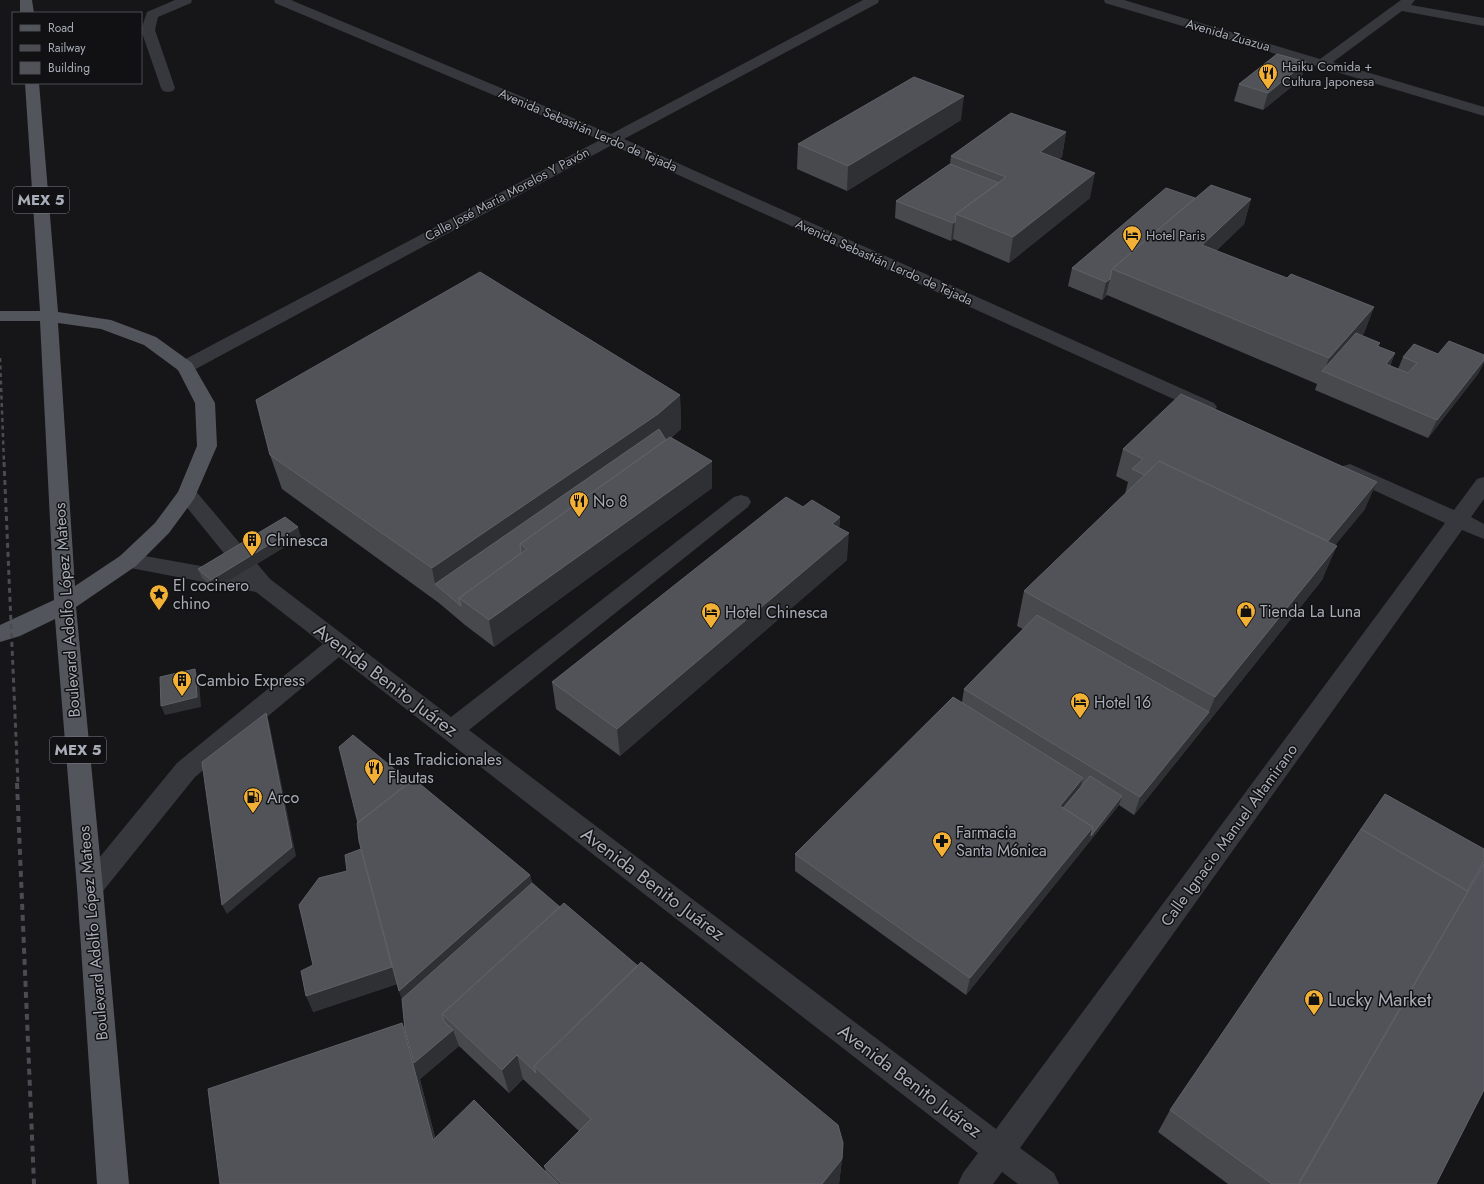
<svg xmlns="http://www.w3.org/2000/svg" width="1484" height="1184" font-family="Jost,sans-serif">
	<rect width="100%" height="100%" fill="#161618"/>
	<g fill="none" stroke-linecap="round" stroke-linejoin="round">
		<!-- minor -->
		<path fill="#37383d" fill-rule="evenodd" d="M 175,0 L 192,0 L 191,3 L 158,17 L 155,30 L 175,88 L 173,91 L 168,92 L 163,91 L 161,88 L 141,30 L 147,12 Z
			M 274,0 L 291,0 L 611,134 L 863,0 L 879,0 L 878,3 L 624,139 L 1214,403 L 1217,407 L 1214,411 L 1207,413 L 1200,411 L 612,145 L 192,371 L 185,373 L 178,371 L 176,367 L 178,363 L 600,140 L 275,3 Z
			M 1104,0 L 1124,0 L 1320,59 L 1401,0 L 1415,0 L 1411,5 L 1484,18 L 1484,26 L 1402,11 L 1333,62 L 1484,107 L 1484,116 L 1105,3 Z
			M 1350,464 L 1454,510 L 1477,479 L 1484,477 L 1484,499 L 1471,517 L 1484,524 L 1484,539 L 1462,530 L 1020,1148 L 1054,1173 L 1059,1184 L 1018,1184 L 1002,1172 L 993,1184 L 958,1184 L 963,1173 L 978,1153 L 339,657 L 195,777 L 99,896 L 90,900 L 81,896 L 77,888 L 81,880 L 177,763 L 323,644 L 256,592 L 120,566 L 117,561 L 120,556 L 128,553 L 240,573 L 180,499 L 177,494 L 180,489 L 187,487 L 194,489 L 270,579 L 451,717 L 734,497 L 741,495 L 748,497 L 751,502 L 748,507 L 469,730 L 996,1129 L 1445,523 L 1343,476 L 1340,471 L 1343,466 Z"/>
		<!-- major -->
		<path fill="#53555c" fill-rule="evenodd" d="M 20,0 L 32,0 L 34,13 L 20,13 Z
			M 25,83 L 39,83 L 58,312 L 111,320 L 156,337 L 192,363 L 215,403 L 217,446 L 194,499 L 169,533 L 136,566 L 76,607 L 103,888 L 129,1184 L 97,1184 L 77,888 L 55,619 L 20,636 L 0,642 L 0,625 L 54,600 L 40,321 L 0,321 L 0,311 L 40,311 ZM 58,323 L 101,329 L 144,345 L 178,370 L 195,403 L 197,446 L 178,492 L 155,523 L 120,556 L 75,586 Z"/>
		<!-- rail-far2 -->
		<path stroke="#4a4c52" stroke-width="2.5" stroke-dasharray="4 3.5" stroke-linecap="butt" d="M 0,358 L 4,463"/>
		<!-- rail-far1 -->
		<path stroke="#4a4c52" stroke-width="3" stroke-dasharray="5 4" stroke-linecap="butt" d="M 4,462 L 18,784"/>
		<!-- rail -->
		<path stroke="#4a4c52" stroke-width="4" stroke-dasharray="6 5" stroke-linecap="butt" d="M 17,783 L 34,1184"/>
	</g>
	<!-- wall -->
	<path fill="#47494d" fill-rule="evenodd" d="M 1306,62 L 1301,79 L 1263,110 L 1234,101 L 1239,84 Z
		M 961,120 L 847,191 L 797,169 L 798,144 Z
		M 1066,132 L 1062,157 L 1059,159 L 1090,198 L 1009,263 L 953,239 L 951,241 L 895,218 L 896,201 L 950,164 L 951,156 Z
		M 1195,198 L 1251,199 L 1244,224 L 1216,251 L 1287,278 L 1374,307 L 1364,333 L 1362,336 L 1380,343 L 1378,347 L 1395,353 L 1390,366 L 1398,369 L 1403,357 L 1438,354 L 1484,355 L 1484,362 L 1478,374 L 1428,438 L 1315,390 L 1317,384 L 1107,295 L 1102,300 L 1068,286 L 1072,268 Z
		M 680,395 L 681,429 L 671,438 L 712,488 L 494,647 L 465,625 L 439,603 L 282,489 L 270,455 Z
		M 1123,449 L 1365,509 L 1335,545 L 1322,580 L 1134,815 L 1119,805 L 966,995 L 795,871 L 795,854 L 962,702 L 964,689 L 1023,629 L 1017,626 L 1024,591 L 1125,494 L 1128,482 L 1116,476 Z
		M 803,507 L 840,517 L 839,528 L 847,560 L 620,756 L 556,709 L 552,682 Z
		M 301,537 L 215,589 L 202,578 L 198,569 Z
		M 410,782 L 530,875 L 532,883 L 842,1159 L 839,1184 L 220,1184 L 402,1023 L 405,1030 L 402,999 L 397,984 L 313,1012 L 313,965 L 347,871 L 361,849 ZM 459,1046 L 509,1093 L 523,1079 L 579,1131 L 544,1166 L 546,1172 L 435,1137 L 419,1076 L 420,1079 Z
		M 1484,849 L 1484,1090 L 1436,1184 L 1228,1184 L 1158,1132 L 1170,1110 Z"/>
	<!-- shaded-wall -->
	<path fill="#2f3033" d="M 1306,62 L 1301,79 L 1263,110 L 1268,93 Z
		M 964,96 L 961,120 L 847,191 L 848,166 Z
		M 1066,132 L 1062,157 L 1036,177 L 1040,152 Z
		M 1095,173 L 1090,198 L 1009,263 L 1013,237 Z
		M 1251,199 L 1244,224 L 1195,271 L 1202,245 Z
		M 955,222 L 953,239 L 951,241 L 953,223 Z
		M 1110,279 L 1106,295 L 1107,295 L 1102,300 L 1106,282 Z
		M 1374,307 L 1364,333 L 1328,374 L 1324,372 L 1329,358 Z
		M 1395,353 L 1387,372 L 1386,364 Z
		M 1484,360 L 1484,362 L 1478,374 L 1428,438 L 1437,420 Z
		M 680,395 L 681,429 L 660,448 L 520,544 L 435,584 L 432,568 Z
		M 712,461 L 712,488 L 494,647 L 489,620 Z
		M 1377,482 L 1365,509 L 1310,576 L 1322,548 Z
		M 840,517 L 838,543 L 849,533 L 847,560 L 620,756 L 617,729 L 832,524 Z
		M 298,527 L 301,537 L 215,589 L 211,580 Z
		M 1337,546 L 1322,580 L 1134,815 L 1140,797 L 1209,712 L 1215,697 Z
		M 195,669 L 199,679 L 201,707 L 165,715 L 161,706 Z
		M 266,713 L 269,722 L 296,856 L 227,914 L 222,905 Z
		M 1083,778 L 1078,796 L 1061,817 L 1060,806 Z
		M 1122,796 L 1119,805 L 966,995 L 970,978 L 1093,827 Z
		M 362,849 L 400,983 L 313,1012 L 306,996 Z
		M 530,875 L 535,901 L 408,1015 L 399,991 Z
		M 402,1023 L 411,1046 L 453,1030 L 459,1046 L 420,1079 L 419,1076 L 441,1161 L 433,1140 Z
		M 517,1055 L 523,1079 L 509,1093 L 502,1070 Z
		M 842,1159 L 839,1184 L 822,1184 Z"/>
	<!-- building -->
	<path fill="#525359" stroke="#5f6168" d="M 1277,54 L 1306,62 L 1268,93 L 1239,84 Z
		M 914,77 L 964,96 L 848,166 L 798,144 Z
		M 1011,113 L 1066,132 L 1040,152 L 1095,173 L 1013,237 L 956,214 L 1006,177 L 951,156 Z
		M 950,164 L 999,183 L 956,214 L 955,222 L 953,223 L 896,201 Z
		M 1211,185 L 1251,199 L 1202,245 L 1287,278 L 1291,274 L 1374,307 L 1329,358 L 1112,269 Z
		M 1166,188 L 1195,198 L 1112,269 L 1110,279 L 1106,282 L 1072,268 Z
		M 480,272 L 680,395 L 658,414 L 432,568 L 270,455 L 256,400 Z
		M 1356,333 L 1380,343 L 1377,346 L 1395,353 L 1386,364 L 1408,373 L 1417,363 L 1403,357 L 1414,344 L 1438,354 L 1449,341 L 1484,355 L 1484,360 L 1437,420 L 1322,371 Z
		M 1181,394 L 1377,482 L 1328,541 L 1159,461 L 1145,475 L 1132,469 L 1143,459 L 1123,449 Z
		M 659,429 L 666,440 L 520,544 L 521,553 L 459,598 L 461,606 L 435,584 Z
		M 670,437 L 712,461 L 489,620 L 459,598 L 527,549 L 520,544 Z
		M 1159,461 L 1337,546 L 1215,697 L 1024,591 Z
		M 786,497 L 803,507 L 812,500 L 840,517 L 832,524 L 849,533 L 617,729 L 552,682 Z
		M 285,517 L 298,527 L 211,580 L 198,569 Z
		M 1037,615 L 1209,712 L 1140,797 L 964,689 Z
		M 195,669 L 197,697 L 161,706 L 160,677 Z
		M 953,697 L 1083,778 L 1060,806 L 1093,827 L 970,978 L 795,854 Z
		M 266,713 L 292,847 L 222,905 L 202,762 Z
		M 353,735 L 410,782 L 358,823 L 339,747 Z
		M 1090,776 L 1122,796 L 1091,836 L 1093,827 L 1063,808 Z
		M 414,779 L 530,875 L 399,991 L 359,841 L 357,823 Z
		M 1385,794 L 1484,849 L 1484,861 L 1467,891 L 1361,829 Z
		M 1361,829 L 1468,891 L 1298,1184 L 1272,1184 L 1170,1110 Z
		M 361,849 L 392,967 L 306,996 L 301,971 L 313,965 L 299,905 L 319,878 L 347,871 L 345,855 Z
		M 1484,864 L 1484,1090 L 1436,1184 L 1299,1184 Z
		M 532,883 L 560,907 L 442,1014 L 444,1021 L 453,1030 L 414,1063 L 405,1030 L 402,999 Z
		M 564,903 L 638,966 L 534,1066 L 536,1073 L 517,1055 L 502,1070 L 442,1014 Z
		M 641,962 L 838,1125 L 843,1143 L 842,1159 L 822,1184 L 562,1184 L 544,1166 L 591,1119 L 534,1066 Z
		M 402,1023 L 433,1140 L 474,1100 L 558,1184 L 220,1184 L 208,1089 Z"/>
	<!-- icons -->
	<defs>
		<symbol id="restaurant-pin" viewBox="-11 -11 22 30"><path d="M0 17L-7.5 6A9.5 9.5 0 1 1 7.5 6Z" fill="#f2b134" stroke="#111113"/><path d="M-5-6h1v4h1v-4h1v4h1v-4h1v5L-1.5 .5V6h-2V.5L-5-1ZM5-6V6H3V1.5H1.5Q1.5-4 5-6Z" fill="#111"/></symbol>
		<symbol id="hotel-pin" viewBox="-11 -11 22 30"><path d="M0 17L-7.5 6A9.5 9.5 0 1 1 7.5 6Z" fill="#f2b134" stroke="#111113"/><path d="M-6-4.5h1.5V1H6V5H4.5V3h-9V5H-6ZM-4 0a1.8 1.8 0 1 1 3.6 0ZM.5 0V-2.5h3Q6-2.5 6 0Z" fill="#111"/></symbol>
		<symbol id="building-pin" viewBox="-11 -11 22 30"><path d="M0 17L-7.5 6A9.5 9.5 0 1 1 7.5 6Z" fill="#f2b134" stroke="#111113"/><path d="M-4-6H4V6H1V3H-1V6H-4ZM-2.5-4.3h1.7v1.8h-1.7ZM.8-4.3h1.7v1.8H.8ZM-2.5-1h1.7V.8h-1.7ZM.8-1h1.7V.8H.8Z" fill="#111"/></symbol>
		<symbol id="sight-pin" viewBox="-11 -11 22 30"><path d="M0 17L-7.5 6A9.5 9.5 0 1 1 7.5 6Z" fill="#f2b134" stroke="#111113"/><path d="M0-6L1.8-2.2L6-1.7L2.9 1.2L3.7 5.4L0 3.3L-3.7 5.4L-2.9 1.2L-6-1.7L-1.8-2.2Z" fill="#111"/></symbol>
		<symbol id="shop-pin" viewBox="-11 -11 22 30"><path d="M0 17L-7.5 6A9.5 9.5 0 1 1 7.5 6Z" fill="#f2b134" stroke="#111113"/><path d="M-5-2.5h2.3a2.7 3.5 0 0 1 5.4 0H5L5.5 6h-11ZM-1.5-2.5h3a1.5 2.3 0 0 0-3 0Z" fill="#111"/></symbol>
		<symbol id="fuel-pin" viewBox="-11 -11 22 30"><path d="M0 17L-7.5 6A9.5 9.5 0 1 1 7.5 6Z" fill="#f2b134" stroke="#111113"/><path d="M-5.5-6h7V0h2V4h1.3V-2.5L3-4.5l.8-.8L6-3V5H2.5V1h-1V6h-7ZM-4.2-4.7v3.2H.2V-4.7Z" fill="#111"/></symbol>
		<symbol id="pharmacy-pin" viewBox="-11 -11 22 30"><path d="M0 17L-7.5 6A9.5 9.5 0 1 1 7.5 6Z" fill="#f2b134" stroke="#111113"/><path d="M-2-6h4v4h4v4h-4v4h-4v-4h-4v-4h4Z" fill="#111"/></symbol>
	</defs>
	<g fill-rule="evenodd">
		<use href="#restaurant-pin" x="1257" y="62" width="22" height="30"/>
		<use href="#hotel-pin" x="1121" y="224" width="22" height="30"/>
		<use href="#restaurant-pin" x="568" y="490" width="22" height="30"/>
		<use href="#building-pin" x="241" y="529" width="22" height="30"/>
		<use href="#sight-pin" x="148" y="583" width="22" height="30"/>
		<use href="#shop-pin" x="1235" y="600" width="22" height="30"/>
		<use href="#hotel-pin" x="700" y="601" width="22" height="30"/>
		<use href="#building-pin" x="171" y="669" width="22" height="30"/>
		<use href="#hotel-pin" x="1069" y="691" width="22" height="30"/>
		<use href="#restaurant-pin" x="363" y="757" width="22" height="30"/>
		<use href="#fuel-pin" x="242" y="786" width="22" height="30"/>
		<use href="#pharmacy-pin" x="931" y="830" width="22" height="30"/>
		<use href="#shop-pin" x="1303" y="988" width="22" height="30"/>
	</g>
	<g text-anchor="middle" dominant-baseline="central" stroke-width="3" stroke-linejoin="round" paint-order="stroke">
		<!-- far-street labels -->
		<g font-size="13" fill="#a8adb8" stroke="#111113">
			<text transform="translate(1228 35) rotate(16)">Avenida Zuazua</text>
			<text transform="translate(588 130) rotate(23)">Avenida Sebastián Lerdo de Tejada</text>
			<text transform="translate(507 194) rotate(-28)">Calle José María Morelos Y Pavón</text>
			<text transform="translate(884 262) rotate(24)">Avenida Sebastián Lerdo de Tejada</text>
		</g>
		<!-- far-poi labels -->
		<g font-size="13" fill="#a8adb8" stroke="#111113" text-anchor="start">
			<text x="1282" y="66">Haiku Comida +<tspan x="1282" dy="15">Cultura Japonesa</tspan></text>
			<text x="1146" y="235">Hotel Paris</text>
		</g>
		<!-- shield labels -->
		<g fill="#111113" stroke="#7b7e86" stroke-width="1">
			<rect x="13" y="187" width="56" height="26" rx="3"/>
			<rect x="50" y="737" width="56" height="26" rx="3"/>
		</g>
		<g font-size="15" font-weight="bold" fill="#a8adb8">
			<text x="41" y="200">MEX 5</text>
			<text x="78" y="750">MEX 5</text>
		</g>
		<!-- poi labels -->
		<g font-size="16" fill="#a8adb8" stroke="#111113" text-anchor="start">
			<text x="593" y="501">No 8</text>
			<text x="266" y="540">Chinesca</text>
			<text x="173" y="585">El cocinero<tspan x="173" dy="18">chino</tspan></text>
			<text x="1260" y="611">Tienda La Luna</text>
			<text x="725" y="612">Hotel Chinesca</text>
			<text x="196" y="680">Cambio Express</text>
			<text x="1094" y="702">Hotel 16</text>
			<text x="388" y="759">Las Tradicionales<tspan x="388" dy="18">Flautas</tspan></text>
			<text x="267" y="797">Arco</text>
			<text x="956" y="832">Farmacia<tspan x="956" dy="18">Santa Mónica</tspan></text>
		</g>
		<!-- street labels -->
		<g font-size="16" fill="#a8adb8" stroke="#111113">
			<text transform="translate(67 610) rotate(-94)">Boulevard Adolfo López Mateos</text>
			<text transform="translate(1229 835) rotate(-54)">Calle Ignacio Manuel Altamirano</text>
			<text transform="translate(93 933) rotate(-95)">Boulevard Adolfo López Mateos</text>
		</g>
		<!-- near-street labels -->
		<g font-size="19" fill="#a8adb8" stroke="#111113">
			<text transform="translate(386 680) rotate(37)">Avenida Benito Juárez</text>
			<text transform="translate(653 884) rotate(37)">Avenida Benito Juárez</text>
			<text transform="translate(910 1081) rotate(37)">Avenida Benito Juárez</text>
		</g>
		<!-- near-poi labels -->
		<g font-size="19" fill="#a8adb8" stroke="#111113" text-anchor="start">
			<text x="1328" y="999">Lucky Market</text>
		</g>
	</g>
	<!-- legend -->
	<rect x="12" y="12" width="130" height="72" fill="#111113" stroke="#4d4f55"/>
	<rect x="20" y="25" width="20" height="6" fill="#53555c" stroke="#4d4f55"/>
	<text x="48" y="32" font-size="12" fill="#a8adb8">Road</text>
	<rect x="20" y="45" width="20" height="6" fill="#4a4c52" stroke="#4d4f55"/>
	<text x="48" y="52" font-size="12" fill="#a8adb8">Railway</text>
	<rect x="20" y="62" width="20" height="12" fill="#525359" stroke="#4d4f55"/>
	<text x="48" y="72" font-size="12" fill="#a8adb8">Building</text>
</svg>
